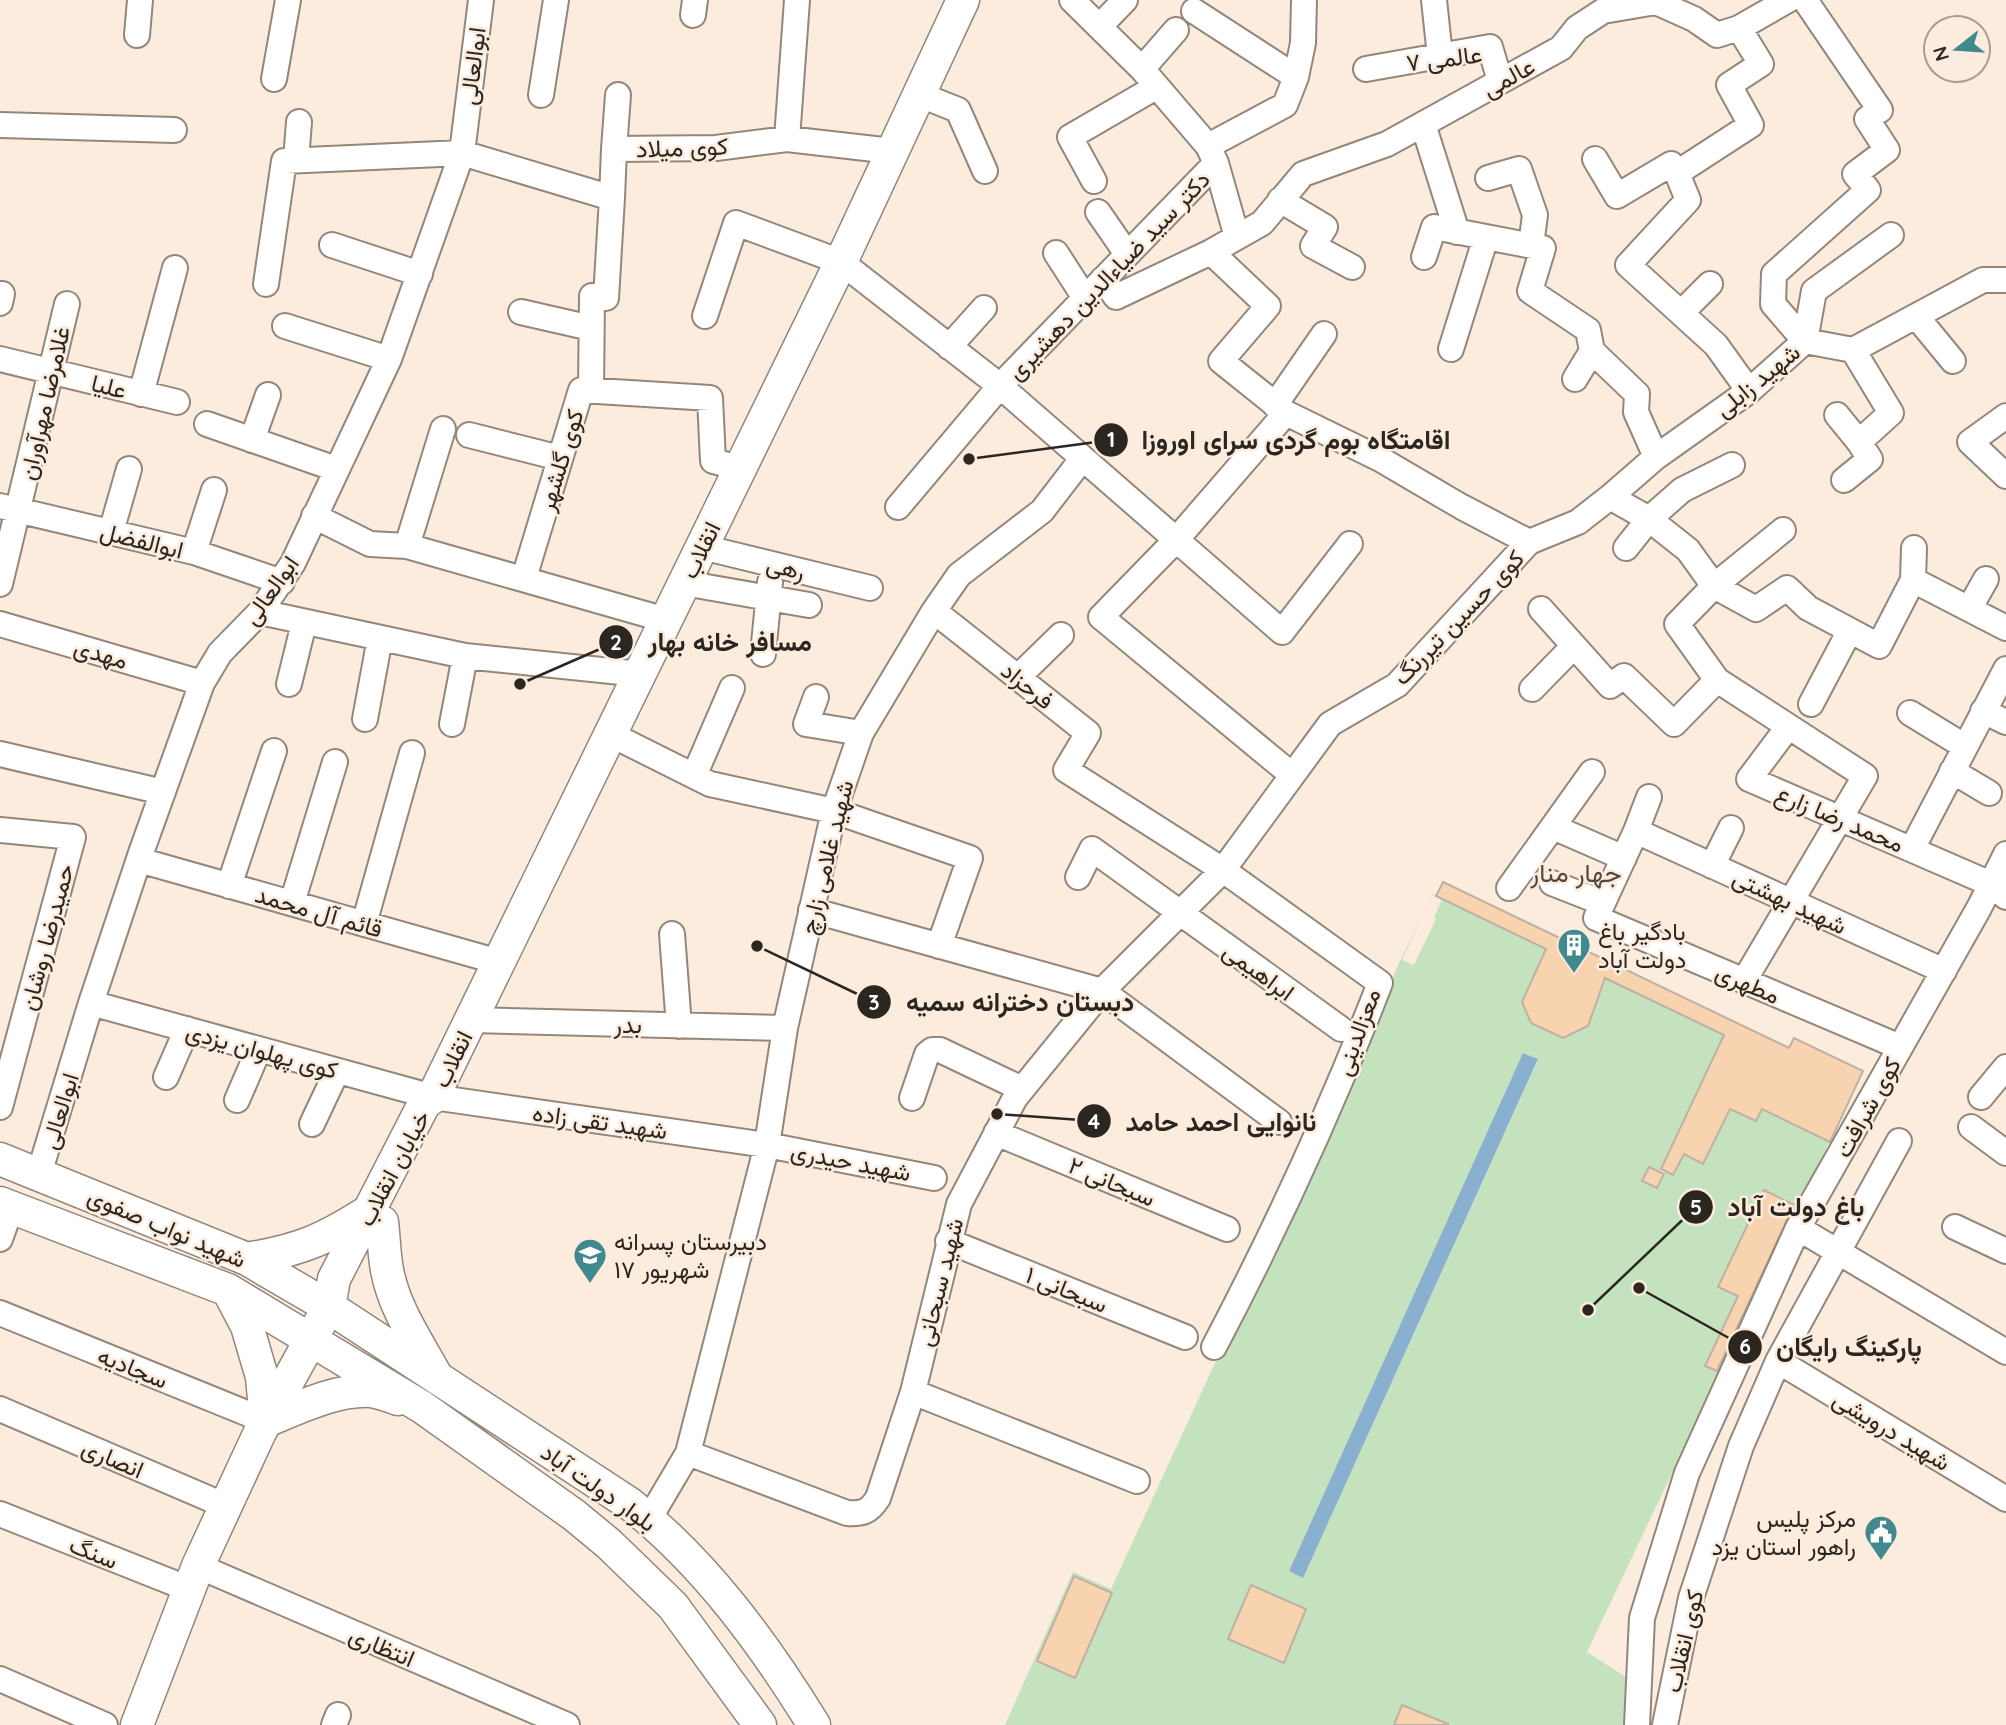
<svg xmlns="http://www.w3.org/2000/svg" width="2006" height="1725" font-family="Quicksand,Vazirmatn,sans-serif">
	<rect width="100%" height="100%" fill="#fbecde"/>
	<!-- green -->
	<path fill="#c5e2bf" fill-rule="evenodd" d="M 1443,881 L 1788,1048 L 1794,1038 L 1789,1048 L 1443,882 L 1436,896 L 1432,895 L 1402,960 L 1414,965 L 1436,919 L 1434,918 L 1442,899 L 1724,1035 L 1660,1171 L 1664,1174 L 1665,1171 L 1674,1175 L 1684,1154 L 1704,1164 L 1730,1109 L 1762,1109 L 1830,1142 L 1863,1071 L 1587,1652 L 1629,1679 L 1628,1725 L 1442,1725 L 1402,1706 L 1394,1725 L 1005,1725 L 1073,1572 L 1111,1589 L 1401,959 L 1433,894 L 1436,896 ZM 1524,1053 L 1538,1060 L 1303,1577 L 1289,1571 ZM 1764,1190 L 1798,1207 L 1752,1303 L 1718,1287 ZM 1735,1317 L 1744,1321 L 1720,1373 L 1705,1365 L 1726,1320 Z"/>
	<!-- water -->
	<path fill="#8ab0d0" d="M 1523,1053 L 1538,1059 L 1303,1578 L 1289,1571 Z"/>
	<!-- building -->
	<path fill="#f8d3b0" stroke="#beb0a3" stroke-width="2" d="M 1443,882 L 1789,1048 L 1794,1038 L 1863,1071 L 1830,1142 L 1762,1109 L 1756,1121 L 1730,1109 L 1703,1164 L 1684,1154 L 1673,1175 L 1661,1169 L 1724,1035 L 1605,978 L 1588,1026 L 1563,1038 L 1531,1023 L 1522,1002 L 1546,949 L 1436,896 Z
		M 1649,1167 L 1664,1174 L 1657,1188 L 1642,1181 Z
		M 1764,1190 L 1794,1205 L 1717,1371 L 1705,1366 L 1738,1296 L 1718,1287 Z
		M 1074,1576 L 1112,1593 L 1075,1678 L 1037,1661 Z
		M 1251,1585 L 1306,1609 L 1284,1663 L 1228,1639 Z
		M 1402,1705 L 1448,1724 L 1448,1725 L 1394,1725 Z"/>
	<g fill="none" stroke-linecap="round" stroke-linejoin="round">
		<defs>
			<path id="minor" d="M 1072,0 L 1142,69 L 1208,146 L 1216,163 L 1237,237
				M 1434,0 L 1440,56
				M 1194,11 L 1296,77
				M 693,15 L 695,0
				M 1100,26 L 1125,0
				M 1739,28 L 1761,64 L 1729,85 L 1751,125 L 1677,173 L 1688,200 L 1628,265 L 1716,345 L 1749,391
				M 137,35 L 140,0
				M 1142,69 L 1176,30
				M 1366,69 L 1490,47 L 1500,81
				M 274,79 L 288,0
				M 918,94 L 958,110 L 985,171
				M 541,95 L 556,0
				M 1423,124 L 1457,232
				M 0,125 L 174,130
				M 787,139 L 797,0
				M 1208,146 L 1285,105 L 1296,77 L 1303,43 L 1304,0
				M 614,149 L 618,95
				M 1595,159 L 1617,196 L 1671,164 L 1677,173
				M 296,160 L 299,122
				M 1488,178 L 1519,169 L 1535,215 L 1531,245
				M 1094,181 L 1070,137 L 1156,87
				M 1280,200 L 1325,227 L 1313,246 L 1352,267
				M 1098,212 L 1127,254
				M 332,245 L 420,274
				M 1056,253 L 1085,298
				M 1424,257 L 1434,227 L 1543,248 L 1530,291 L 1588,330 L 1592,351 L 1637,394 L 1636,412 L 1656,457
				M 1103,279 L 1116,297 L 1211,252
				M 266,284 L 284,161 L 462,153 L 612,198 L 614,149 L 716,148 L 787,139 L 892,151
				M 0,303 L 2,294
				M 521,312 L 591,328
				M 1681,313 L 1710,284
				M 705,316 L 736,223 L 841,262 L 1000,386 L 1282,632 L 1350,544
				M 1916,316 L 1953,361
				M 285,326 L 389,359
				M 1805,341 L 1773,304 L 1774,274 L 1868,190 L 1855,174 L 1887,150 L 1867,119 L 1880,110 L 1805,0
				M 1805,341 L 1814,291 L 1891,235
				M 949,347 L 984,308
				M 1451,349 L 1486,237
				M 0,359 L 177,402
				M 1575,379 L 1592,351
				M 591,391 L 592,296 L 606,298 L 612,198
				M 141,394 L 175,268
				M 1275,405 L 1324,334
				M 1286,413 L 1176,540 L 1101,617 L 1292,775
				M 1837,415 L 1859,442
				M 2006,416 L 1970,442 L 2006,476
				M 207,424 L 336,469
				M 469,435 L 560,458
				M 252,440 L 268,395
				M 1844,480 L 1870,459 L 1859,442 L 1891,413 L 1853,350
				M 1610,497 L 1649,519 L 1688,550 L 1714,586 L 1756,609 L 1787,588 L 1808,608 L 1879,646 L 1913,580 L 2006,628
				M 0,506 L 194,552 L 282,582
				M 898,507 L 1000,386 L 1216,163
				M 314,516 L 370,544 L 407,546 L 666,620
				M 111,532 L 129,469
				M 1529,542 L 1578,522 L 1610,497 L 1656,457 L 1749,391 L 1805,341 L 1853,350 L 1983,280 L 2006,280
				M 407,546 L 443,429
				M 702,547 L 870,588
				M 1626,548 L 1649,519 L 1682,490 L 1732,465
				M 194,552 L 214,490
				M 524,578 L 581,390 L 710,398 L 713,461 L 740,468
				M 1913,580 L 1914,548
				M 684,583 L 809,605
				M 0,584 L 67,304
				M 1541,609 L 1610,686 L 1624,676 L 1674,724 L 1717,680
				M 1969,609 L 1986,579
				M 934,611 L 1088,733 L 1066,770 L 1223,870 L 1380,983 C 1332,1107 1276,1229 1214,1347
				M 260,612 L 465,656 L 640,674
				M 0,624 L 202,683
				M 763,654 L 770,582
				M 1018,677 L 1061,635
				M 289,684 L 304,623
				M 1532,689 L 1574,646
				M 816,697 L 806,724 L 861,733
				M 1811,704 L 1849,632
				M 1983,711 L 2006,722
				M 1910,713 L 1964,746
				M 365,719 L 380,638
				M 452,724 L 465,656
				M 1788,727 L 1749,779 L 1991,884 L 2006,897
				M 610,734 L 710,784 L 834,811 L 970,858 L 939,946
				M 0,754 L 163,792
				M 1952,771 L 1989,793
				M 694,776 L 732,688
				M 1649,797 L 1636,831 L 1596,918 L 1900,1047
				M 1553,827 L 1624,858
				M 0,830 L 73,837 L 0,1107
				M 1636,831 L 1944,971
				M 1912,849 L 2006,669
				M 139,860 L 499,962
				M 1712,866 L 1731,828
				M 1078,877 L 1092,849 L 1341,1029
				M 1552,883 L 1603,903
				M 229,886 L 274,751
				M 1509,888 L 1592,772
				M 292,903 L 335,762
				M 811,910 L 1102,991 L 1279,1122
				M 364,924 L 412,753
				M 672,934 L 679,1026
				M 1744,981 L 1865,776 L 1717,680 L 1677,624 L 1714,586 L 1783,530
				M 91,1003 L 433,1097 L 767,1145 L 934,1178
				M 471,1020 L 785,1028
				M 166,1077 L 187,1029
				M 1981,1097 L 2006,1067
				M 912,1098 L 927,1054 L 932,1050 L 940,1050 L 1022,1089
				M 237,1100 L 259,1049
				M 312,1124 L 337,1071
				M 1971,1127 L 2006,1153
				M 996,1133 L 1227,1229
				M 39,1174 L 91,1003 L 142,850 L 202,683 L 220,653 L 260,612 L 293,563 L 389,359 L 462,153 L 481,0
				M 1955,1227 L 2006,1251
				M 1798,1228 L 2006,1352
				M 0,1239 L 11,1208
				M 948,1241 L 1185,1337
				M 0,1313 L 266,1421
				M 1778,1361 L 2006,1499
				M 913,1392 L 1137,1481
				M 0,1409 L 226,1506
				M 688,1453 L 767,1145 L 785,1028 L 834,811 L 861,733 L 934,611 L 959,575 L 1042,511 L 1082,459
				M 0,1514 L 189,1589
				M 649,1519 L 688,1453 L 847,1513 C 863,1514 869,1512 878,1498 L 913,1392 L 959,1204 L 1015,1098 L 1102,991 L 1223,870 L 1330,724 L 1397,685 L 1529,542 L 1462,507 L 1380,459 L 1286,413 L 1221,361 L 1268,306 L 1211,252 L 1262,223 L 1303,174 L 1387,144 L 1561,48 L 1577,28 L 1603,11 L 1656,2 L 1694,19 L 1717,35 L 1739,28 L 1788,0
				M 198,1566 L 567,1725
				M 0,1679 L 105,1725
				M 334,1725 L 338,1715
				M 1637,1725 L 1642,1618 L 1687,1473 L 1798,1228 L 1979,908 L 2006,854
				M 1665,1725 L 1691,1598 L 1741,1446 L 1778,1361 L 1899,1141"/>
			<path id="major" d="M 0,1159 L 247,1259 L 329,1307 L 630,1504 C 705,1563 764,1644 814,1725
				M 0,1203 L 228,1290 L 422,1407 L 574,1515 L 609,1544 L 673,1606 L 760,1725
				M 382,1222 C 384,1238 384,1254 387,1270 C 394,1308 417,1341 435,1374
				M 247,1259 C 300,1250 324,1240 369,1211
				M 228,1290 L 247,1326 L 262,1377 L 266,1421 C 298,1408 336,1389 371,1391 C 380,1392 390,1396 398,1399
				M 329,1307 L 334,1279 L 424,1104 L 433,1097 L 841,262 L 963,0
				M 137,1725 L 198,1566 L 260,1432 L 321,1321"/>
		</defs>
		<!-- minor casing -->
		<use href="#minor" stroke="#94877a" stroke-width="28"/>
		<!-- major casing -->
		<use href="#major" stroke="#94877a" stroke-width="35"/>
		<!-- minor -->
		<use href="#minor" stroke="#fff" stroke-width="24"/>
		<!-- major -->
		<use href="#major" stroke="#fff" stroke-width="32"/>
	</g>
	<!-- icons -->
	<defs>
		<symbol id="building-pin" viewBox="-11 -11 22 30"><path d="M0 17L-7.5 6A9.5 9.5 0 1 1 7.5 6Z" fill="#41898e" stroke="#fbecde"/><path d="M-4-6H4V6H1V3H-1V6H-4ZM-2.5-4.3h1.7v1.8h-1.7ZM.8-4.3h1.7v1.8H.8ZM-2.5-1h1.7V.8h-1.7ZM.8-1h1.7V.8H.8Z" fill="#fff"/></symbol>
		<symbol id="school-pin" viewBox="-11 -11 22 30"><path d="M0 17L-7.5 6A9.5 9.5 0 1 1 7.5 6Z" fill="#41898e" stroke="#fbecde"/><path d="M0-5L7-2L0 1L-7-2ZM-4 1L0 2.5L4 1V4Q0 6-4 4Z" fill="#fff"/></symbol>
		<symbol id="civic-pin" viewBox="-11 -11 22 30"><path d="M0 17L-7.5 6A9.5 9.5 0 1 1 7.5 6Z" fill="#41898e" stroke="#fbecde"/><path d="M-.6-6.5H3V-4.5H.6V-3L4-1V1h2V6H-6V1h2V-1L-.6-3ZM-1.2 2.5V6h2.4V2.5Z" fill="#fff"/></symbol>
	</defs>
	<g fill-rule="evenodd">
		<use href="#building-pin" x="1555" y="926" width="38" height="52"/>
		<use href="#school-pin" x="571" y="1236" width="38" height="52"/>
		<use href="#civic-pin" x="1862" y="1513" width="38" height="52"/>
	</g>
	<g text-anchor="middle" dominant-baseline="central" stroke-width="5" stroke-linejoin="round" paint-order="stroke">
		<!-- street labels -->
		<g font-size="24" fill="#2c2621" stroke="#fbecde">
			<text transform="translate(1444 58) rotate(-7)">عالمی ۷</text>
			<text transform="translate(472 66) rotate(-83)">ابوالعالی</text>
			<text transform="translate(1508 77) rotate(-29)">عالمی</text>
			<text transform="translate(682 147) rotate(-2)">کوی میلاد</text>
			<text transform="translate(1108 275) rotate(-46)">دکتر سید ضیاءالدین دهشیری</text>
			<text transform="translate(1757 380) rotate(-39)">شهید زابلی</text>
			<text transform="translate(109 386) rotate(14)">علیا</text>
			<text transform="translate(44 403) rotate(-77)">غلامرضا مهرآوران</text>
			<text transform="translate(560 460) rotate(-73)">کوی گلشهر</text>
			<text transform="translate(142 540) rotate(14)">ابوالفضل</text>
			<text transform="translate(700 550) rotate(-64)">انقلاب</text>
			<text transform="translate(786 567) rotate(14)">رهی</text>
			<text transform="translate(270 590) rotate(-55)">ابوالعالی</text>
			<text transform="translate(1458 617) rotate(-46)">کوی حسین تیررنگ</text>
			<text transform="translate(101 653) rotate(16)">مهدی</text>
			<text transform="translate(1028 685) rotate(39)">فرحزاد</text>
			<text transform="translate(1840 818) rotate(23)">محمد رضا زارع</text>
			<text transform="translate(826 857) rotate(-76)">شهید غلامی زارچ</text>
			<text transform="translate(1790 901) rotate(25)">شهید بهشتی</text>
			<text transform="translate(319 911) rotate(16)">قائم آل محمد</text>
			<text transform="translate(46 937) rotate(-75)">حمیدرضا روشان</text>
			<text transform="translate(1259 971) rotate(36)">ابراهیمی</text>
			<text transform="translate(1748 983) rotate(23)">مطهری</text>
			<text transform="translate(628 1024) rotate(1)">بدر</text>
			<text transform="translate(1357 1032) rotate(-70)">معزالدینی</text>
			<text transform="translate(262 1050) rotate(15)">کوی پهلوان یزدی</text>
			<text transform="translate(452 1059) rotate(-64)">انقلاب</text>
			<text transform="translate(1867 1107) rotate(-61)">کوی شرافت</text>
			<text transform="translate(59 1111) rotate(-73)">ابوالعالی</text>
			<text transform="translate(600 1121) rotate(8)">شهید تقی زاده</text>
			<text transform="translate(851 1161) rotate(11)">شهید حیدری</text>
			<text transform="translate(393 1168) rotate(-62)">خیابان انقلاب</text>
			<text transform="translate(1112 1181) rotate(23)">سبحانی ۲</text>
			<text transform="translate(167 1227) rotate(23)">شهید نواب صفوی</text>
			<text transform="translate(939 1282) rotate(-76)">شهید سبحانی</text>
			<text transform="translate(1067 1289) rotate(22)">سبحانی ۱</text>
			<text transform="translate(133 1367) rotate(22)">سجادیه</text>
			<text transform="translate(1892 1430) rotate(31)">شهید درویشی</text>
			<text transform="translate(113 1458) rotate(23)">انصاری</text>
			<text transform="translate(599 1487) rotate(35)">بلوار دولت آباد</text>
			<text transform="translate(94 1552) rotate(22)">سنگ</text>
			<text transform="translate(1683 1641) rotate(-77)">کوی انقلاب</text>
			<text transform="translate(382 1646) rotate(23)">انتظاری</text>
		</g>
		<!-- poi labels -->
		<g font-size="24" fill="#2c2621" stroke="#fbecde" text-anchor="start">
			<text x="1598" y="931">بادگیر باغ<tspan x="1598" dy="28">دولت آباد</tspan></text>
			<text x="614" y="1241">دبیرستان پسرانه<tspan x="614" dy="28">۱۷ شهریور</tspan></text>
			<text x="1856" y="1518" text-anchor="end">مرکز پلیس<tspan x="1856" dy="28">راهور استان یزد</tspan></text>
		</g>
		<!-- neighbourhood labels -->
		<g font-size="26" fill="#54483d" stroke="#fbecde">
			<text x="1576" y="872">جهار منار</text>
		</g>
	</g>
	<!-- callouts -->
	<path fill="none" stroke="#2c2621" stroke-width="2.5" d="M969 459L1111 440M520 684L616 642M757 946L874 1002M997 1114L1094 1121M1588 1310L1696 1207M1639 1288L1745 1347"/>
	<g fill="#2c2621" stroke="#fbecde" stroke-width="2.5">
		<circle cx="969" cy="459" r="7"/>
		<circle cx="520" cy="684" r="7"/>
		<circle cx="757" cy="946" r="7"/>
		<circle cx="997" cy="1114" r="7"/>
		<circle cx="1588" cy="1310" r="7"/>
		<circle cx="1639" cy="1288" r="7"/>
		<circle cx="1111" cy="440" r="18"/>
		<circle cx="616" cy="642" r="18"/>
		<circle cx="874" cy="1002" r="18"/>
		<circle cx="1094" cy="1121" r="18"/>
		<circle cx="1696" cy="1207" r="18"/>
		<circle cx="1745" cy="1347" r="18"/>
	</g>
	<g font-size="21" text-anchor="middle" font-weight="bold" fill="#fff">
		<text x="1111" y="447">1</text>
		<text x="616" y="650">2</text>
		<text x="874" y="1010">3</text>
		<text x="1094" y="1129">4</text>
		<text x="1696" y="1215">5</text>
		<text x="1745" y="1354">6</text>
	</g>
	<g font-size="26" text-anchor="middle" font-weight="bold" fill="#2c2621" stroke="#fbecde" stroke-width="5" stroke-linejoin="round" paint-order="stroke">
		<text x="1296" y="449">اقامتگاه بوم گردی سرای اوروزا</text>
		<text x="730" y="651">مسافر خانه بهار</text>
		<text x="1020" y="1011">دبستان دخترانه سمیه</text>
		<text x="1221" y="1131">نانوایی احمد حامد</text>
		<text x="1796" y="1216">باغ دولت آباد</text>
		<text x="1849" y="1356">پارکینگ رایگان</text>
	</g>
	<!-- north arrow -->
	<g transform="translate(1957 49) rotate(253)"><circle r="33" fill="#fbecde" stroke="#a89d92" stroke-width="2"/>
	<path d="M0-5L12 26L0 18L-12 26Z" fill="#41898e"/>
	<text y="-10" font-size="19" font-weight="bold" text-anchor="middle" fill="#2c2621">N</text>
	</g>
</svg>
